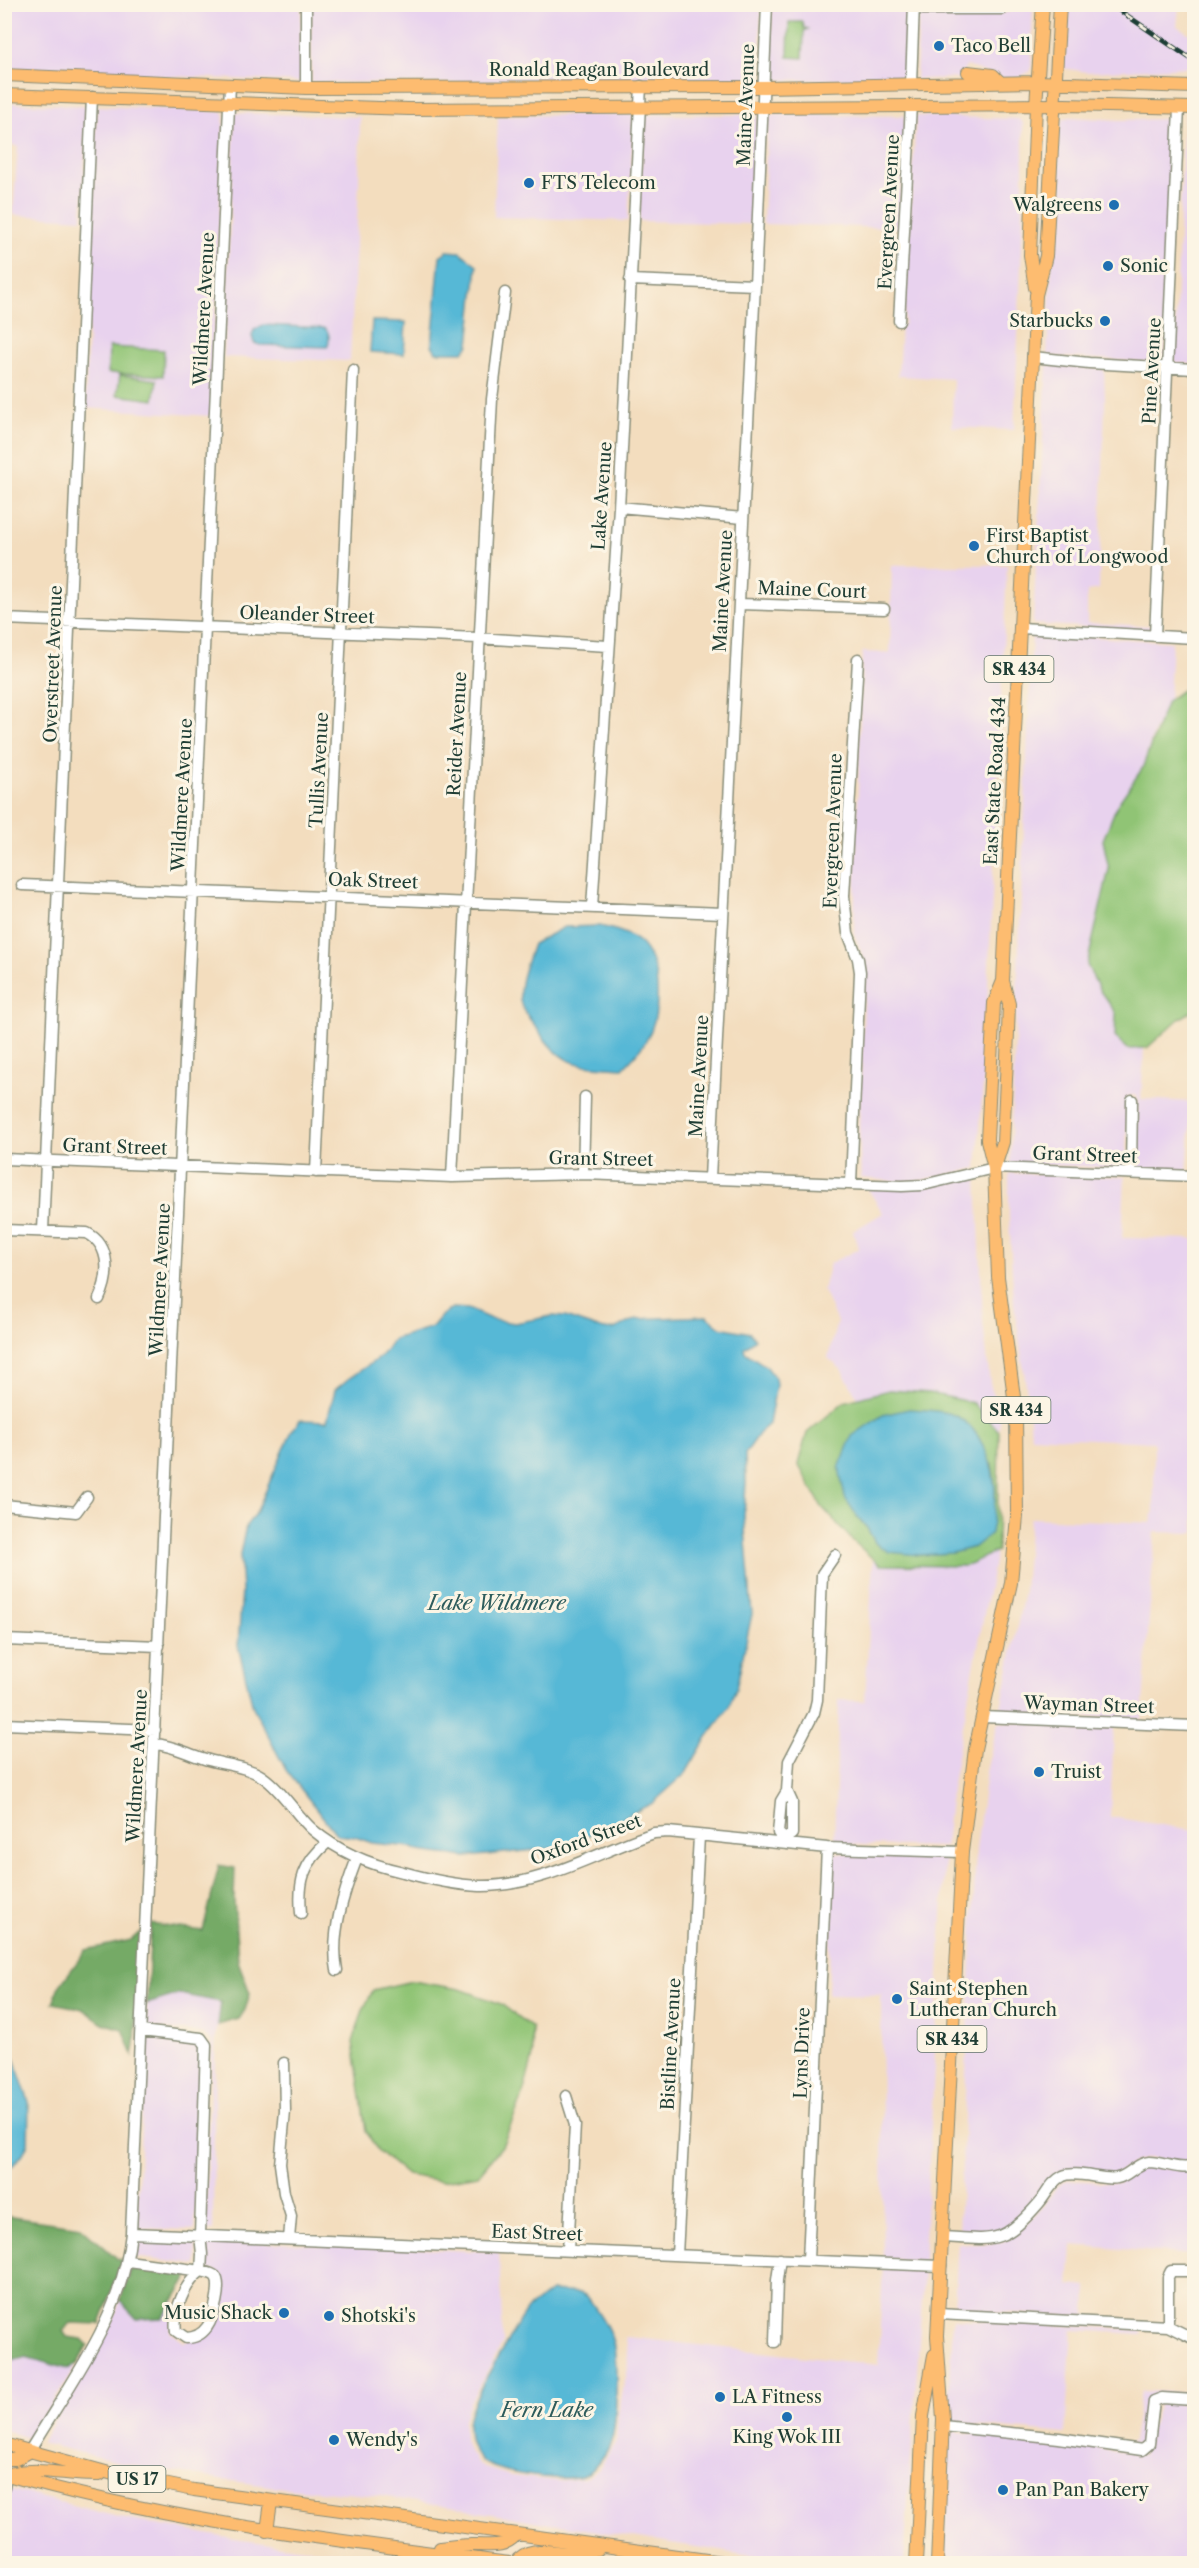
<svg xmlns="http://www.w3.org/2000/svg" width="1199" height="2568" font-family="'Libre Caslon Text',serif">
	<rect width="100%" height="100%" fill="#fcf5e5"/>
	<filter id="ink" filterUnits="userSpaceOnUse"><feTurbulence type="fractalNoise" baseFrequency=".0167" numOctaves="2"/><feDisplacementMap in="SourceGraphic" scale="12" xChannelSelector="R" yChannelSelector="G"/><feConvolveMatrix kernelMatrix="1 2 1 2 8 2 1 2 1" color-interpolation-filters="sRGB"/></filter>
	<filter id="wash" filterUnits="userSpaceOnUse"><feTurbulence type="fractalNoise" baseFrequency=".008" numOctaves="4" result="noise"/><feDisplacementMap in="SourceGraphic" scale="24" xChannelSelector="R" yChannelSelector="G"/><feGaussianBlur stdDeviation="1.35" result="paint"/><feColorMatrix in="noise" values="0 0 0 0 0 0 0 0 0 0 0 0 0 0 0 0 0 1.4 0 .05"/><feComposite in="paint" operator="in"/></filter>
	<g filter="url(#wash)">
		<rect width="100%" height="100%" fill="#f3ddbe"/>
		<!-- built -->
		<path fill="#e8d2ee" d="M 5,5 L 301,5 L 301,82 L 5,68 Z
			M 311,5 L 761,5 L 759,80 L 593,79 L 445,83 L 312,82 Z
			M 772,5 L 909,5 L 906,79 L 770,80 Z
			M 1022,5 L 1033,5 L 1031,71 L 1019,77 L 1002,78 L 967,66 L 961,73 L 969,78 L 916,79 L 919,14 L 1006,13 Z
			M 1068,5 L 1179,5 L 1177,26 L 1194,37 L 1194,67 L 1087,72 L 1063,68 Z
			M 5,103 L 87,106 L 82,219 L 13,215 L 18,147 L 5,142 Z
			M 97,106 L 224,112 L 211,416 L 85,408 Z
			M 235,113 L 360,117 L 359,183 L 350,361 L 224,357 Z
			M 634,115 L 628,221 L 494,217 L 498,116 Z
			M 644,115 L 758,115 L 753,224 L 639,221 Z
			M 768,115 L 905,116 L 899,228 L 763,224 Z
			M 916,116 L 1019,119 L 1023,123 L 1023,218 L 1014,430 L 952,427 L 953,379 L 898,376 L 901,326 L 904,325 Z
			M 1070,117 L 1119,120 L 1173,119 L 1164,363 L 1047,356 L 1059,130 L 1063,119 Z
			M 1184,118 L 1194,118 L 1194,364 L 1174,363 Z
			M 1047,365 L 1104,369 L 1105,401 L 1099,589 L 1087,591 L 1087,623 L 1151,626 L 1150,631 L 1033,624 Z
			M 892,565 L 1007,565 L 985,1054 L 977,1168 L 922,1180 L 902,1182 L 861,1178 L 859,1127 L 865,972 L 863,957 L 854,933 L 862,652 L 890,653 Z
			M 1032,633 L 1172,642 L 1169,700 L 1153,734 L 1142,769 L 1117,805 L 1103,840 L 1109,869 L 1087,965 L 1100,991 L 1116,1013 L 1128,1049 L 1144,1048 L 1141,1099 L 1192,1102 L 1187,1171 L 1136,1168 L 1137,1095 L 1127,1096 L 1126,1168 L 1010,1164 Z
			M 1009,1173 L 1125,1177 L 1122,1238 L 1194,1239 L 1194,1533 L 1155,1532 L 1142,1719 L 1000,1713 L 1024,1592 L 1030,1518 L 1151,1523 L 1154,1511 L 1154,1442 L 1031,1436 L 1029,1406 L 1014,1303 L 1009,1217 Z
			M 977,1177 L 983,1323 L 990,1383 L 1000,1421 L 999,1431 L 889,1390 L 858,1398 L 841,1369 L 828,1358 L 837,1322 L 823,1290 L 830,1263 L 859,1249 L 853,1231 L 883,1213 L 868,1189 Z
			M 996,1551 L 951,1789 L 945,1847 L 834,1844 L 839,1700 L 865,1701 L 873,1559 L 880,1565 L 965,1566 Z
			M 998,1722 L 1114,1727 L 1110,1817 L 1194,1830 L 1194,2160 L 1190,2163 L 1147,2158 L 1132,2163 L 1117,2174 L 1062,2171 L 1048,2182 L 1035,2199 L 1013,2223 L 999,2233 L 986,2235 L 959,2233 L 976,1850 L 986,1772 Z
			M 834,1853 L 945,1856 L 924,2261 L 883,2259 L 881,1995 L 828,1994 Z
			M 178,1994 L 221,2002 L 215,2043 L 213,2231 L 205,2230 L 212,2041 L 202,2033 L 146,2027 L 147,2004 Z
			M 146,2036 L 198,2042 L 201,2046 L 195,2230 L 136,2228 Z
			M 1149,2167 L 1194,2171 L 1194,2255 L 1072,2245 L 1069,2285 L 1087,2287 L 1086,2316 L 1141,2320 L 954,2310 L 958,2243 L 987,2244 L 1004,2241 L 1021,2229 L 1044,2205 L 1056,2187 L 1066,2180 L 1118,2183 L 1138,2170 Z
			M 136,2237 L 195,2239 L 197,2265 L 134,2257 Z
			M 206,2240 L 499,2252 L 503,2343 L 470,2402 L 464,2420 L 464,2437 L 468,2451 L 477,2462 L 485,2468 L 511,2476 L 558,2481 L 585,2478 L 599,2469 L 616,2441 L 618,2414 L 629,2363 L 626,2337 L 878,2365 L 883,2268 L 924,2270 L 904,2560 L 901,2563 L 816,2564 L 746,2555 L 380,2496 L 275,2487 L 139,2467 L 41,2443 L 113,2321 L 120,2301 L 137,2319 L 175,2301 L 170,2332 L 184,2342 L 211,2330 L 220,2313 L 223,2281 L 219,2273 L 207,2268 Z
			M 953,2319 L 1142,2330 L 1142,2334 L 1072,2330 L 1065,2434 L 948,2422 Z
			M 26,2357 L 68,2369 L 77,2364 L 31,2439 L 5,2430 L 5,2363 Z
			M 1141,2391 L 1194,2393 L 1194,2396 L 1151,2397 L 1149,2401 L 1144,2442 L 1140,2445 L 1127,2445 L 1133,2441 Z
			M 1163,2402 L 1194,2405 L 1194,2563 L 945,2564 L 948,2431 L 1058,2442 L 1142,2455 L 1159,2404 Z
			M 9,2489 L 126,2519 L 234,2539 L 420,2563 L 7,2563 L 4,2527 Z"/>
		<!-- green -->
		<path fill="#90c475" stroke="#588054" stroke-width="1.5" fill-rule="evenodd" d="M 789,22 L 803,22 L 804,28 L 808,29 L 804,31 L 803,58 L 788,57 Z
			M 109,347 L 164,350 L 163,376 L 108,373 Z
			M 120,375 L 157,380 L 154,400 L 117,395 Z
			M 1194,689 L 1194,1010 L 1179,1019 L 1147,1048 L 1128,1049 L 1115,1037 L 1116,1013 L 1100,991 L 1087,965 L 1109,869 L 1103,840 L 1117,805 L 1142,769 L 1167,701 L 1182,690 Z
			M 889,1390 L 930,1393 L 973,1403 L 999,1431 L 997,1551 L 965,1566 L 880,1565 L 853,1541 L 822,1507 L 798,1464 L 807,1433 L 844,1402 ZM 992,1464 C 1000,1506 993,1511 974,1547 L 952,1553 L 918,1555 L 876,1544 L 867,1528 L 857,1516 Z
			M 412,1981 L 460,1989 L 501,2004 L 532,2028 L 533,2057 L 521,2101 L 502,2146 L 478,2175 L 443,2181 L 407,2175 L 378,2151 L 366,2132 L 353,2042 L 363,2010 L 373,1990 Z"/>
		<!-- forest -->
		<path fill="#74aa66" stroke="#4a744d" stroke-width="1.5" d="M 219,1865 L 235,1868 L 234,1899 L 238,1961 L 250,1993 L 245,2010 L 239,2019 L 218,2025 L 221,2002 L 179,1994 L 147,2004 L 151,1924 L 203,1931 Z
			M 140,1932 L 135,2045 L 133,2055 L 123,2029 L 103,2023 L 83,2009 L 53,2003 L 58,1988 L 86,1950 L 131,1940 Z
			M 5,2216 L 81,2227 L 118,2259 L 123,2260 L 100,2324 L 71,2323 L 63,2331 L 67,2337 L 82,2339 L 88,2345 L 77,2364 L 68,2369 L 26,2357 L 5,2363 Z
			M 132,2266 L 189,2275 L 163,2318 L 137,2319 L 120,2301 Z"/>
		<!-- water -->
		<path fill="#57b8d6" stroke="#3b7a85" stroke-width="1.5" d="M 447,251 L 460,252 L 477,265 L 469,345 L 463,352 L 436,352 L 432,345 L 440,256 Z
			M 372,321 L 406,322 L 404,354 L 370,352 Z
			M 263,325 L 325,328 C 330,333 330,341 327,347 L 260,345 L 254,343 L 252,336 L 254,330 Z
			M 600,926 C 615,930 631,933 642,945 C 662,968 661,1013 647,1039 C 642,1049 631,1059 623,1068 C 578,1065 562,1068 536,1027 C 531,1021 523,1011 521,1004 C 516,986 528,960 533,944 L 564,927 Z
			M 452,1308 L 468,1309 L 493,1320 L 515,1323 L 552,1316 L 565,1317 L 604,1330 L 614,1329 L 637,1319 L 707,1316 L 720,1327 L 750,1333 L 755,1339 L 744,1348 L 745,1352 L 767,1367 L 775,1378 L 776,1385 L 769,1424 L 761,1431 L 745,1454 L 746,1481 L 744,1517 L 752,1614 L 736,1689 L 728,1709 L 707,1737 L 686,1773 L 653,1803 L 565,1847 L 466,1857 L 419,1851 L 411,1847 L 372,1843 L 355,1837 L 337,1835 L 286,1770 L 253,1707 L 238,1646 L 242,1591 L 240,1554 L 246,1526 L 257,1511 L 292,1431 L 300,1420 L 327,1421 L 335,1390 L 348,1379 L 380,1357 L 394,1339 L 432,1327 L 442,1315 Z
			M 909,1409 C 922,1410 938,1410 951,1414 C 963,1418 973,1428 979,1438 C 998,1469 997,1499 991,1533 L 974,1547 L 952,1553 L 918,1555 L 889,1552 L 876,1544 L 867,1528 L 857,1516 L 845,1498 L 839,1468 L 852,1436 L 883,1415 Z
			M 5,2040 L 12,2053 L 29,2102 L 28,2145 L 22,2155 L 5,2174 Z
			M 551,2291 L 581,2293 L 587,2296 C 596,2309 607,2323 612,2339 C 618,2356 617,2420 612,2438 C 609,2451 595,2471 581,2476 C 561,2482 495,2474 480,2459 C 471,2450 468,2439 468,2426 C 468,2400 506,2347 519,2321 L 527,2309 Z"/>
	</g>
	<g filter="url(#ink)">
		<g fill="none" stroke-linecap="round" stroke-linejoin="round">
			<defs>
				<path id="minor" d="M 306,4 L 306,88
					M 914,9 L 1003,9 L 1011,4
					M 911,84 L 914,4
					M 630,280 L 755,285
					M 899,321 L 911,105
					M 1033,357 L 1089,363 L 1194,369
					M 619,507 L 743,518
					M 739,604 L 884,609
					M 4,619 L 478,638 L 608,646
					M 1021,628 L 1194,638
					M 1155,636 L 1179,108
					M 22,885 L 723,913
					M 592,907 L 619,507 L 641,86
					M 4,1159 L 452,1177 L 583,1174 L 902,1186 L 923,1185 L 994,1168 L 1194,1176
					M 316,1172 L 353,370
					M 1131,1172 L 1132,1100
					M 583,1174 L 585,1097
					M 452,1177 L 492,399 L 505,293
					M 710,1178 L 755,285 L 767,4
					M 851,1183 L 860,972 L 858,959 L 848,933 L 844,896 L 858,659
					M 4,1230 L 87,1233 C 112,1246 109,1278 99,1299
					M 43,1231 L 92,97
					M 4,1505 L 76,1512 L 87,1497
					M 4,1640 L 159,1646
					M 982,1717 L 1194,1726
					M 4,1724 L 155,1730
					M 154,1744 C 172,1745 186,1753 202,1758 C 222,1765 245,1765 263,1777 C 283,1791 295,1814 313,1830 C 339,1852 371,1865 403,1872 C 428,1879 454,1885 480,1886 C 541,1887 597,1852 654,1833 L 668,1832 L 827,1848 L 962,1852
					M 787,1791 L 789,1761 L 814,1713 L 817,1700 L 822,1574 L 835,1555
					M 785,1844 L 785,1839 L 778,1833 L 781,1801 L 787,1791 L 792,1802 L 792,1834 L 785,1839
					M 301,1913 C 298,1882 303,1863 328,1842
					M 337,1970 C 330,1934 344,1892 357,1858
					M 141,2031 L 201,2038 L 206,2045 L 200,2235 L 202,2254 L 201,2271 C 205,2272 212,2273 215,2276 C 223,2283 213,2319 207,2327 C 202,2334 194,2338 186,2338 L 176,2331 C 173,2310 185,2283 201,2271
					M 284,2063 L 285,2111 L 280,2164 L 284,2193 L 291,2216 L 289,2239
					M 566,2096 L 575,2125 L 568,2250
					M 131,2233 L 941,2266
					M 942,2237 C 994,2240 1003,2245 1039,2203 C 1047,2194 1051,2182 1063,2176 C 1076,2170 1103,2181 1117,2178 C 1129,2176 1136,2163 1149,2162 C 1164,2162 1180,2171 1194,2166
					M 677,2255 L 699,1836
					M 808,2260 L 827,1848
					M 128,2261 L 201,2271
					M 938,2314 L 1168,2326 L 1194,2339
					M 1168,2326 L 1168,2277 L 1171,2271 L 1194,2271
					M 775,2342 L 777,2280 L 780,2259
					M 943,2426 L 1059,2438 L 1142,2450 L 1149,2444 L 1154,2401 L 1162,2398 L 1194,2400
					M 29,2452 C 72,2380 122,2318 131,2233 L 230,85
					M 4,2487 L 6,2475"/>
				<path id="major" d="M 968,72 L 993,75 L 1000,82
					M 4,75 L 306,88 L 764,87 L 1038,82 L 1194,87
					M 4,95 L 409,109 L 1064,105 L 1194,108
					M 1035,288 L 1030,255 L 1036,105 L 1043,4
					M 995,1167 L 1003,1142 L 1007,1058 L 1009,1004 L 1003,981
					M 4,2444 L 113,2474 L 194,2490 L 736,2564
					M 4,2459 L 16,2459 L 29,2452
					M 4,2474 C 172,2523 344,2541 517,2564
					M 8,2474 C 43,2466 65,2476 100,2475
					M 267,2531 L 271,2502
					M 440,2548 C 450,2547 460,2545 470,2545 C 488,2544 502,2550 516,2535
					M 515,2563 C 528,2545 549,2552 569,2553 C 578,2553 588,2551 598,2549
					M 916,2564 L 923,2416 L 934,2355
					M 937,2564 L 943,2419 L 937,2336 L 962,1852 L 975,1749 L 1011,1583 L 1017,1516 L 1016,1412 L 998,1277 L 994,1168 L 987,1140 L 994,1003 L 1003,981 L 1036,295 L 1046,256 L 1060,4"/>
			</defs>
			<!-- minor casing -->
			<use href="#minor" stroke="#898d79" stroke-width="13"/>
			<!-- major casing -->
			<use href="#major" stroke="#898d79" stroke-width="14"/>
			<!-- minor -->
			<use href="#minor" stroke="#fff" stroke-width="10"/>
			<!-- major -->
			<use href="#major" stroke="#fdbc6f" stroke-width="12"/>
			<defs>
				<path id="rail" d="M 1110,4 L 1194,61"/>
			</defs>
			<!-- rail casing -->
			<use href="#rail" stroke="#1f3d34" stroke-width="5"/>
			<!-- rail -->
			<use href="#rail" stroke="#fcf5e5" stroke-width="3" stroke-dasharray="9" stroke-linecap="butt"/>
		</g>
	</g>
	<!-- markers -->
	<g fill="#1f6fb2" stroke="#fcf5e5" stroke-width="2">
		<circle cx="939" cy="46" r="6"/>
		<circle cx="529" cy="183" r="6"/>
		<circle cx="1114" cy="205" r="6"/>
		<circle cx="1108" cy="266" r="6"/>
		<circle cx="1105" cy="321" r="6"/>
		<circle cx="974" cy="546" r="6"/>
		<circle cx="1039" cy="1772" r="6"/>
		<circle cx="897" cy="1999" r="6"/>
		<circle cx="284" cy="2313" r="6"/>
		<circle cx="329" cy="2316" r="6"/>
		<circle cx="720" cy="2397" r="6"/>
		<circle cx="787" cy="2417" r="6"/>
		<circle cx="334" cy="2440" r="6"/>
		<circle cx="1003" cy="2490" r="6"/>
	</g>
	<g text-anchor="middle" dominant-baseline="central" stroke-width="6" stroke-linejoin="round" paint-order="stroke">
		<!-- shield labels -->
		<g fill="#fcf5e5" stroke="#617469" stroke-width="1.5">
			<rect x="984.5" y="656" width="69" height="26" rx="4.5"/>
			<rect x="981.5" y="1397" width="69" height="26" rx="4.5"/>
			<rect x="917.5" y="2026" width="69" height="26" rx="4.5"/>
			<rect x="108.5" y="2466" width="57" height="26" rx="4.5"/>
		</g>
		<g font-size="16" font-weight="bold" fill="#1f3d34">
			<text x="1019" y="669">SR 434</text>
			<text x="1016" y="1410">SR 434</text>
			<text x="952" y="2039">SR 434</text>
			<text x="137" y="2479">US 17</text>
		</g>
		<!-- poi labels -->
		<g font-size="18" fill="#1f3d34" stroke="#fcf5e5" text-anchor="start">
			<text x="951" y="46">Taco Bell</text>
			<text x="541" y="183">FTS Telecom</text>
			<text x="1102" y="205" text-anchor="end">Walgreens</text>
			<text x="1120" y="266">Sonic</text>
			<text x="1093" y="321" text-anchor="end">Starbucks</text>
			<text x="986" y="536">First Baptist<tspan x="986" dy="21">Church of Longwood</tspan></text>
			<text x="1051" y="1772">Truist</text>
			<text x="909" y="1989">Saint Stephen<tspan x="909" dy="21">Lutheran Church</tspan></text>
			<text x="272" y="2313" text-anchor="end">Music Shack</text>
			<text x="341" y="2316">Shotski's</text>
			<text x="732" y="2397">LA Fitness</text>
			<text x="787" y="2437" text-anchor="middle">King Wok III</text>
			<text x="346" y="2440">Wendy's</text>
			<text x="1015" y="2490">Pan Pan Bakery</text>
		</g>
		<!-- street labels -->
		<g font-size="18" fill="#1f3d34" stroke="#fcf5e5">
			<text x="599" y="70">Ronald Reagan Boulevard</text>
			<text transform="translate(746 105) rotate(-88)">Maine Avenue</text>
			<text transform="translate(889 212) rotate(-87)">Evergreen Avenue</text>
			<text transform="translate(204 309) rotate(-87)">Wildmere Avenue</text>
			<text transform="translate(1152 371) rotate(-87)">Pine Avenue</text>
			<text transform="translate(602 496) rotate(-86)">Lake Avenue</text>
			<text transform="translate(812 590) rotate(2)">Maine Court</text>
			<text transform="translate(723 591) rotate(-87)">Maine Avenue</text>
			<text transform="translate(307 615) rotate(2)">Oleander Street</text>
			<text transform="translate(53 664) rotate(-88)">Overstreet Avenue</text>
			<text transform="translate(457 734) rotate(-87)">Reider Avenue</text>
			<text transform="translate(319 770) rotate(-87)">Tullis Avenue</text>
			<text transform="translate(995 781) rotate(-87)">East State Road 434</text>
			<text transform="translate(182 795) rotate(-87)">Wildmere Avenue</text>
			<text transform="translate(833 831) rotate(-88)">Evergreen Avenue</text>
			<text transform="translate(373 881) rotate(2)">Oak Street</text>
			<text transform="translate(699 1076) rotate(-87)">Maine Avenue</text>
			<text transform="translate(115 1147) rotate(2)">Grant Street</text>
			<text transform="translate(1085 1155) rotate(2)">Grant Street</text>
			<text transform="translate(601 1159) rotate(1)">Grant Street</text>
			<text transform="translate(160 1280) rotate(-87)">Wildmere Avenue</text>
			<text transform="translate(1089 1705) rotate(2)">Wayman Street</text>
			<text transform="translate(137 1766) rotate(-87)">Wildmere Avenue</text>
			<text transform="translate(586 1840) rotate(-20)">Oxford Street</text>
			<text transform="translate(671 2044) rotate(-87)">Bistline Avenue</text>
			<text transform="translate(802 2053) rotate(-88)">Lyns Drive</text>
			<text transform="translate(537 2233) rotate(2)">East Street</text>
		</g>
		<!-- water labels -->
		<g font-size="20" font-style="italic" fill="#2d5c5c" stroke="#fcf5e5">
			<text x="497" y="1603">Lake Wildmere</text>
			<text x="547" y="2410">Fern Lake</text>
		</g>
	</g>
	<!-- margin -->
	<rect width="1199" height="2568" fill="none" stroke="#fcf5e5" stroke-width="24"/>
</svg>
